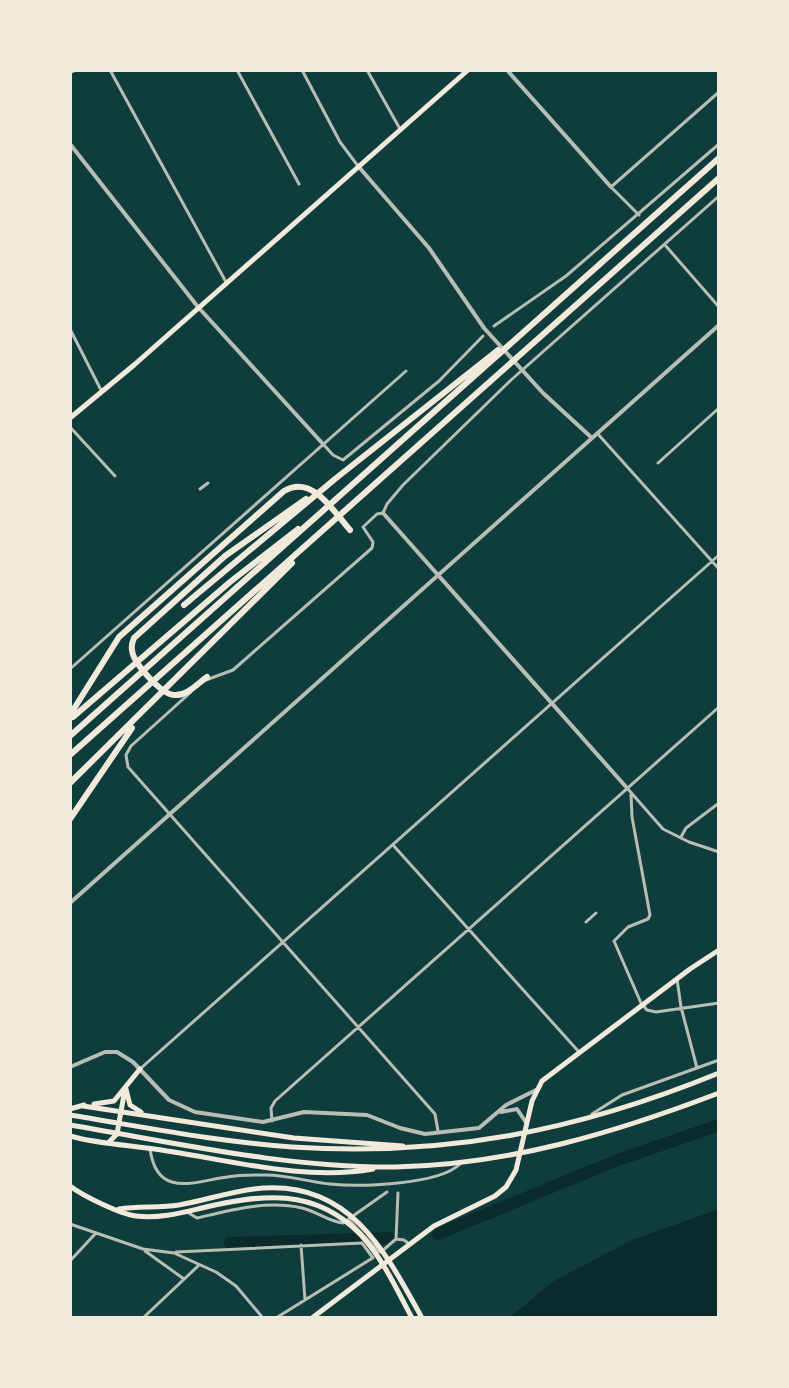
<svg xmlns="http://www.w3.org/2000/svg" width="789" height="1388" font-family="Lato,sans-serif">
	<rect width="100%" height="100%" fill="#0f3d3e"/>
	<!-- water -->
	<path fill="#0a2a2b" d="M 719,1209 L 719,1318 L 509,1318 L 554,1281 L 632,1240 Z"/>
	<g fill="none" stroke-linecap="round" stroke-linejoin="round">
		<!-- river -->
		<path stroke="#0a2a2b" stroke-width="12" d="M 438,1234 L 615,1161 L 719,1125
			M 230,1243 L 390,1238"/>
		<!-- minor -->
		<path stroke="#b8beb3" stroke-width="3" d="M 110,70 L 226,282
			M 237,70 L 299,184
			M 302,70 L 340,142 L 358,166
			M 367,70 L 400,129
			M 70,73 L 76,70
			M 639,215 L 611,187 L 719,92
			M 665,245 L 719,307
			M 494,326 L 566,276 L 719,144
			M 70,329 L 102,392
			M 70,427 L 115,476
			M 597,433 L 719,569
			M 323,444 L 333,455 L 343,460 L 439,381 L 483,336
			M 658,463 L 719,408
			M 200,489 L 208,483
			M 70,669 L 406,371
			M 206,680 L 233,670 L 372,548 L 373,542 L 363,527 L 377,514 L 383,513 L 387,504 L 403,485 L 511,380 L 719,196
			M 191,692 L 131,746 L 126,755 L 128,767 L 435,1114 L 438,1131
			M 70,699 L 70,700
			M 627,788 L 663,829 L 689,842 L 719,852
			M 631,794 L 632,817 L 650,915 L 648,919 L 628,927 L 614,941 L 641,1003 L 647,1010 L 656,1012 L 719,1003
			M 681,837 L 686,828 L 719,803
			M 393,845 L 579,1052
			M 586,922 L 596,913
			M 677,979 L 681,1007 L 697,1068
			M 140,1069 L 719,555
			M 592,1114 L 622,1095 L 719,1060
			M 272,1121 L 271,1108 L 275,1101 L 719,707
			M 150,1149 C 152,1163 157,1178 172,1182 C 188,1187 210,1179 227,1177 C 239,1175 251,1175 263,1175 C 286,1174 307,1182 330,1184 C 359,1187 439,1185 460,1164
			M 187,1212 L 197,1218 C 231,1210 266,1200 302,1208 C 316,1211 329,1222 343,1223 L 387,1192
			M 349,1220 L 379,1252
			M 70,1224 L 143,1249 L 174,1253 L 216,1272 L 236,1286 L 263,1318
			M 396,1239 L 398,1193
			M 301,1245 L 305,1300
			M 145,1251 L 184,1279
			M 176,1252 L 362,1243 L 373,1258
			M 381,1252 L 396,1239 L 404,1240 L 409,1244
			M 70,1261 L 95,1234
			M 143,1318 L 198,1266
			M 276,1318 L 371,1259"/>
		<!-- tertiary -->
		<path stroke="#b8beb3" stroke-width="4" d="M 507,70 L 611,187
			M 70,144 L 198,307 L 323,444
			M 358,166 L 429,248 L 484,328 L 543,393 L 592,438
			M 383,513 L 627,788
			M 70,903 L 719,325
			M 70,1067 L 105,1052 L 117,1052 L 133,1062 L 169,1100 L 195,1112 L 263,1122 L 304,1112 L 367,1115 L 400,1128 L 425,1134 L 479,1128 L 506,1105 L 536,1090
			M 501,1112 L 517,1109 L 527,1124"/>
		<!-- secondary -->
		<path stroke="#f1e9da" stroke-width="5" d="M 70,418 L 134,365 L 468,70
			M 312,1318 L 434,1226 L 495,1196 L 506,1187 L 516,1170 L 532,1101 L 542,1081 L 690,969 L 719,950"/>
		<!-- primary -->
		<path stroke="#f1e9da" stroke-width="5" d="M 70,1186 C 83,1196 120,1214 136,1216 C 158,1219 181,1213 202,1208 C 261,1194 315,1187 361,1235 C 383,1259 397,1290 412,1318
			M 119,1209 C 139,1206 159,1208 179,1205 C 207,1200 235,1190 263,1188 C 351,1182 386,1253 422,1318"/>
		<!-- trunk -->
		<path stroke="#f1e9da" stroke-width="5" d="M 126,1089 L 130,1105 L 141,1112
			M 94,1104 L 114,1101 L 140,1069
			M 83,1106 L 294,1138 L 403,1146
			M 70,1109 L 84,1105
			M 70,1115 C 144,1127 218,1142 292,1147 C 446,1157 577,1131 719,1073
			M 70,1125 C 177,1143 287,1168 395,1167 C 508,1165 614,1133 719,1093
			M 70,1136 C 102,1145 134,1145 167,1151 C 233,1161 306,1181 373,1169
			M 109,1142 L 117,1134 L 125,1089"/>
		<!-- motorway -->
		<path stroke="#f1e9da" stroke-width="6" d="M 184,605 L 335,479 L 498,350
			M 207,677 C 197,684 187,696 174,695 C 161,694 133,663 132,650 C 131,645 132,643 134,638 L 225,556 L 306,499
			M 70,715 L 119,637 L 284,491 C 312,474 333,511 350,530
			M 73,717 L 230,582 L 298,529
			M 70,736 L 719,158
			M 70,755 L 719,178
			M 70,783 L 292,563
			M 70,819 L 132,728"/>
	</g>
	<!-- border -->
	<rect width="789" height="1388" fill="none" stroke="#f1e9da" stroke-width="144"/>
</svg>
